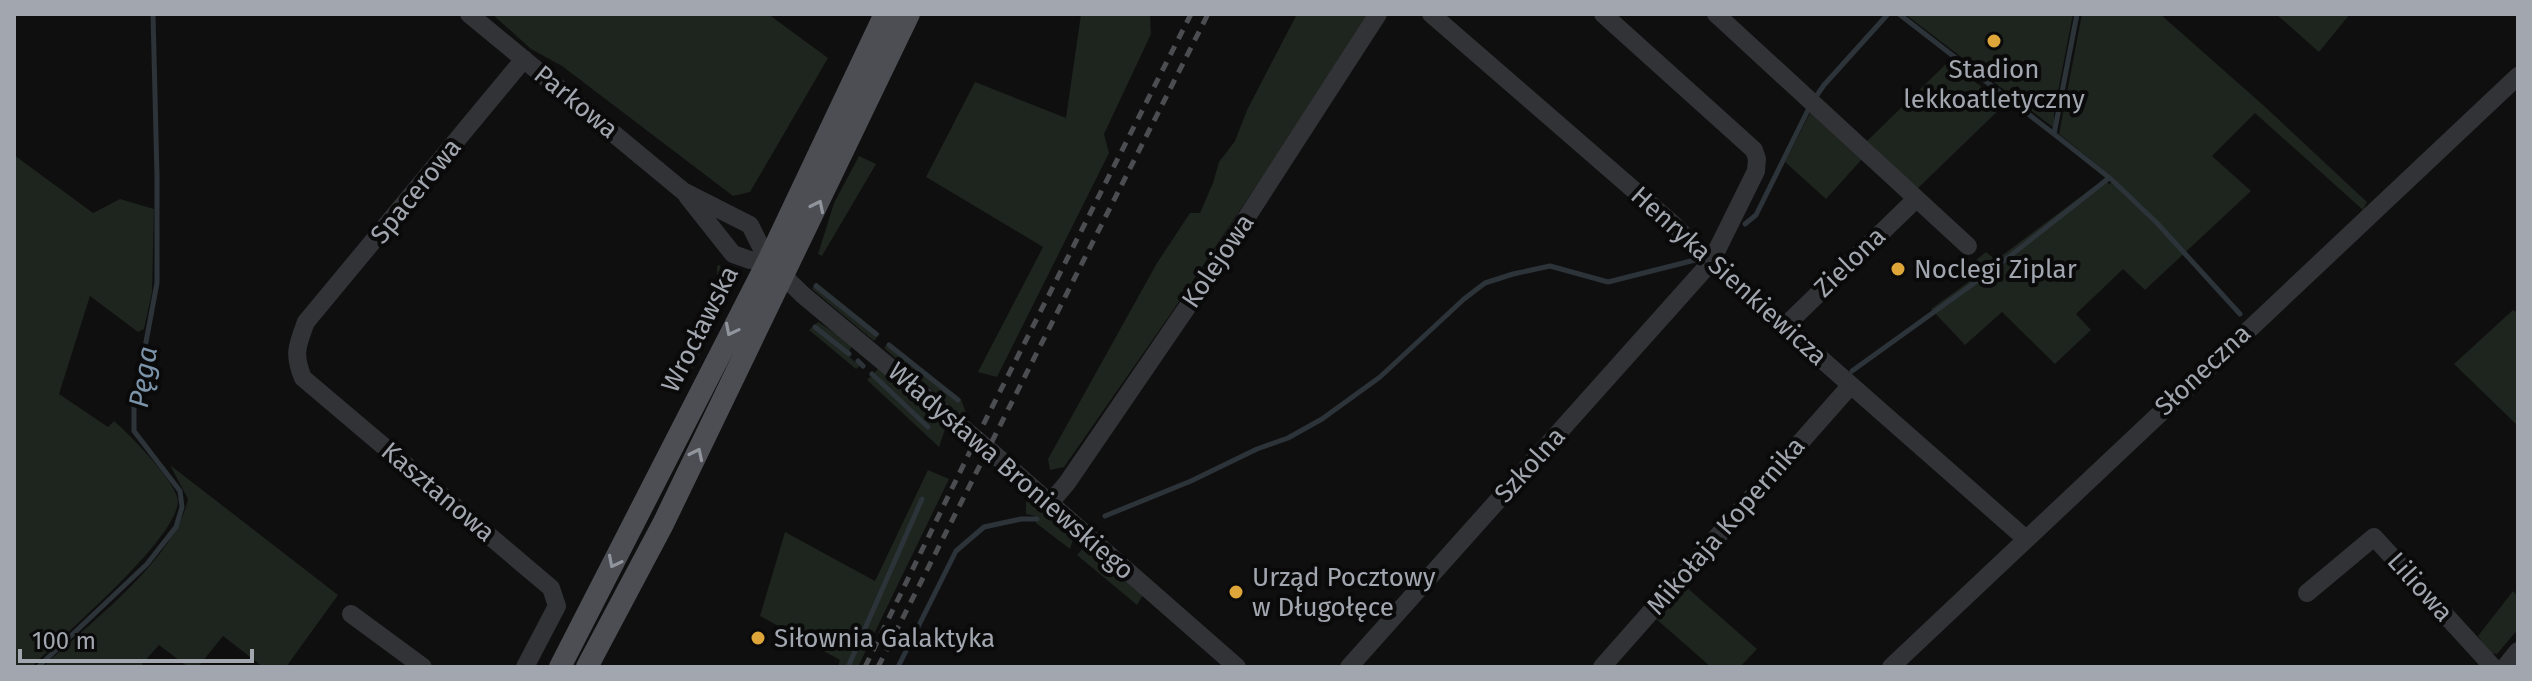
<svg xmlns="http://www.w3.org/2000/svg" width="2532" height="681" font-family="'Fira Sans',sans-serif">
	<rect width="100%" height="100%" fill="#0f0f10"/>
	<!-- green -->
	<path fill="#1e241e" d="M 492,14 L 768,14 L 828,58 L 750,192 L 733,196 L 562,66 L 531,49 Z
		M 1081,14 L 1150,14 L 1151,34 L 1104,134 L 1109,153 L 997,377 L 978,372 L 1043,247 L 926,177 L 975,82 L 1066,118 Z
		M 1297,14 L 1371,14 L 1172,312 L 1064,467 L 1050,470 L 1048,459 L 1157,263 L 1190,213 L 1200,213 L 1213,183 L 1219,162 L 1235,141 L 1247,110 Z
		M 1905,14 L 2073,14 L 2054,112 L 2054,128 Z
		M 2082,14 L 2160,14 L 2263,105 L 2367,202 L 2363,210 L 2255,113 L 2212,156 L 2251,191 L 2145,290 L 2123,269 L 2076,314 L 2091,330 L 2055,364 L 2002,312 L 1965,345 L 1931,309 L 1985,270 L 1976,260 L 1986,252 L 1996,260 L 2104,179 L 2109,184 L 2116,180 L 2059,134 Z
		M 2276,14 L 2350,14 L 2319,52 Z
		M 1948,62 L 2005,104 L 1917,189 L 1866,142 Z
		M 1811,111 L 1863,158 L 1826,199 L 1785,162 Z
		M 14,155 L 93,213 L 120,199 L 154,209 L 152,292 L 144,329 L 138,332 L 90,296 L 59,394 L 108,427 L 114,421 C 128,433 179,484 178,502 C 174,543 63,634 32,667 L 14,667 Z
		M 859,156 L 876,164 L 822,256 L 818,254 L 834,203 Z
		M 720,265 L 725,302 L 684,386 L 681,385 L 718,311 L 717,266 Z
		M 816,282 L 880,334 L 874,341 L 812,289 Z
		M 2513,310 L 2518,313 L 2518,426 L 2454,364 Z
		M 818,322 L 852,344 L 848,356 L 860,366 L 856,369 L 809,330 Z
		M 888,343 L 961,399 L 966,413 L 961,415 L 884,348 Z
		M 879,368 L 946,426 L 939,447 L 867,380 Z
		M 170,465 L 338,595 L 286,667 L 263,667 L 223,636 L 198,667 L 188,667 L 159,645 L 142,664 L 146,667 L 43,667 C 88,624 174,561 188,499 Z
		M 928,470 L 949,479 L 858,667 L 838,667 L 840,660 L 760,616 L 785,532 L 875,581 Z
		M 1026,494 L 1074,536 L 1070,549 L 1036,523 L 1035,516 L 1026,514 Z
		M 1084,547 L 1086,547 L 1143,595 L 1137,605 L 1077,555 Z
		M 1684,585 L 1757,649 L 1740,667 L 1711,667 L 1655,618 Z
		M 2513,591 L 2518,597 L 2518,629 L 2497,654 L 2490,653 L 2478,636 Z"/>
	<g fill="none" stroke-linecap="round" stroke-linejoin="round">
		<!-- stream -->
		<path stroke="#2c3339" stroke-width="5" d="M 1899,14 L 2054,134 L 2077,14
			M 1815,98 L 1824,85 L 1888,14
			M 2054,134 L 2111,179 L 2157,223 L 2240,314
			M 1745,224 L 1756,215 L 1810,106
			M 1996,267 L 2109,178
			M 816,286 L 876,334
			M 815,327 L 849,354
			M 889,345 L 958,400
			M 858,361 L 863,366
			M 1852,371 L 1991,271
			M 872,374 L 928,427
			M 1105,516 L 1191,481 L 1257,449 L 1288,438 L 1322,419 L 1380,377 L 1464,299 L 1485,283 L 1513,274 L 1550,266 L 1608,282 L 1695,260
			M 38,667 L 147,564 L 176,527 L 182,507 L 180,491 L 134,431 L 134,406 L 157,283 L 157,176 L 153,14
			M 848,667 L 922,499
			M 898,667 L 956,551 L 984,527 L 1021,519 L 1037,519"/>
		<!-- minor -->
		<path stroke="#323336" stroke-width="18" d="M 469,14 L 683,191 L 750,225 L 768,261 L 803,295 L 994,454 L 1237,667
			M 1431,14 L 1673,224 L 1711,262 L 2026,539
			M 1716,14 L 1968,246
			M 524,59 L 306,322 C 297,346 293,354 303,378 L 551,588 L 557,606 L 525,667
			M 687,196 L 733,254 L 750,260 L 768,261
			M 1785,326 L 1916,199
			M 1050,503 L 1067,483 L 1214,268 L 1378,14
			M 2307,593 L 2374,537 L 2493,667
			M 351,614 L 423,667
			M 1349,667 L 1711,262 L 1756,171 L 1757,159 L 1754,150 L 1603,14
			M 1602,667 L 1851,385
			M 1891,667 L 2518,76
			M 2505,667 L 2518,651"/>
		<!-- major -->
		<path stroke="#4d4e53" stroke-width="22" d="M 560,667 L 768,261 L 885,14
			M 587,667 L 663,524 L 909,14"/>
		<!-- rail -->
		<path stroke="#4b4d51" stroke-width="5" stroke-dasharray="10 8" stroke-linecap="butt" d="M 865,667 L 980,431 L 1191,14
			M 878,667 L 1208,14"/>
	</g>
	<!-- one-way arrows -->
	<defs><path id="oneway-chevron" d="M-2-3.5L2.5 0L-2 3.5" fill="none" stroke-width="1.6" stroke-linecap="round" stroke-linejoin="round" transform="scale(2)"/></defs>
	<g stroke="#90949d">
		<use href="#oneway-chevron" transform="translate(818 206) rotate(-64)"/>
		<use href="#oneway-chevron" transform="translate(731 330) rotate(117)"/>
		<use href="#oneway-chevron" transform="translate(697 454) rotate(-64)"/>
		<use href="#oneway-chevron" transform="translate(614 562) rotate(117)"/>
	</g>
	<!-- markers -->
	<g fill="#dea639" stroke="#0a0a0b" stroke-width="3">
		<circle cx="1994" cy="41" r="8"/>
		<circle cx="1898" cy="269" r="8"/>
		<circle cx="1236" cy="592" r="8"/>
		<circle cx="758" cy="638" r="8"/>
	</g>
	<g text-anchor="middle" dominant-baseline="central" stroke-width="8" stroke-linejoin="round" paint-order="stroke">
		<!-- poi labels -->
		<g font-size="26" fill="#a1a6af" stroke="#0a0a0b" text-anchor="start">
			<text x="1994" y="69" text-anchor="middle">Stadion<tspan x="1994" dy="30">lekkoatletyczny</tspan></text>
			<text x="1914" y="269">Noclegi Ziplar</text>
			<text x="1252" y="577">Urząd Pocztowy<tspan x="1252" dy="30">w Długołęce</tspan></text>
			<text x="774" y="638">Siłownia Galaktyka</text>
		</g>
		<!-- street labels -->
		<g font-size="26" fill="#a1a6af" stroke="#0a0a0b">
			<text transform="translate(576 102) rotate(39)">Parkowa</text>
			<text transform="translate(416 191) rotate(-51)">Spacerowa</text>
			<text transform="translate(1218 261) rotate(-56)">Kolejowa</text>
			<text transform="translate(1850 262) rotate(-44)">Zielona</text>
			<text transform="translate(1729 276) rotate(42)">Henryka Sienkiewicza</text>
			<text transform="translate(700 329) rotate(-63)">Wrocławska</text>
			<text transform="translate(2203 370) rotate(-43)">Słoneczna</text>
			<text transform="translate(1530 465) rotate(-48)">Szkolna</text>
			<text transform="translate(1011 471) rotate(41)">Władysława Broniewskiego</text>
			<text transform="translate(438 492) rotate(40)">Kasztanowa</text>
			<text transform="translate(1726 526) rotate(-49)">Mikołaja Kopernika</text>
			<text transform="translate(2420 587) rotate(48)">Liliowa</text>
		</g>
		<!-- water labels -->
		<g font-size="28" font-style="italic" fill="#7b93a8" stroke="#0a0a0b">
			<text transform="translate(143 377) rotate(-81)">Pęga</text>
		</g>
	</g>
	<!-- border -->
	<rect width="2532" height="681" fill="none" stroke="#a1a6af" stroke-width="32"/>
	<!-- scale -->
	<path d="M20 649v12h232v-12" fill="none" stroke="#a1a6af" stroke-width="4"/>
	<text x="32" y="649" font-size="24" fill="#a1a6af" stroke="#0a0a0b" stroke-width="6" paint-order="stroke">100 m</text>
</svg>
